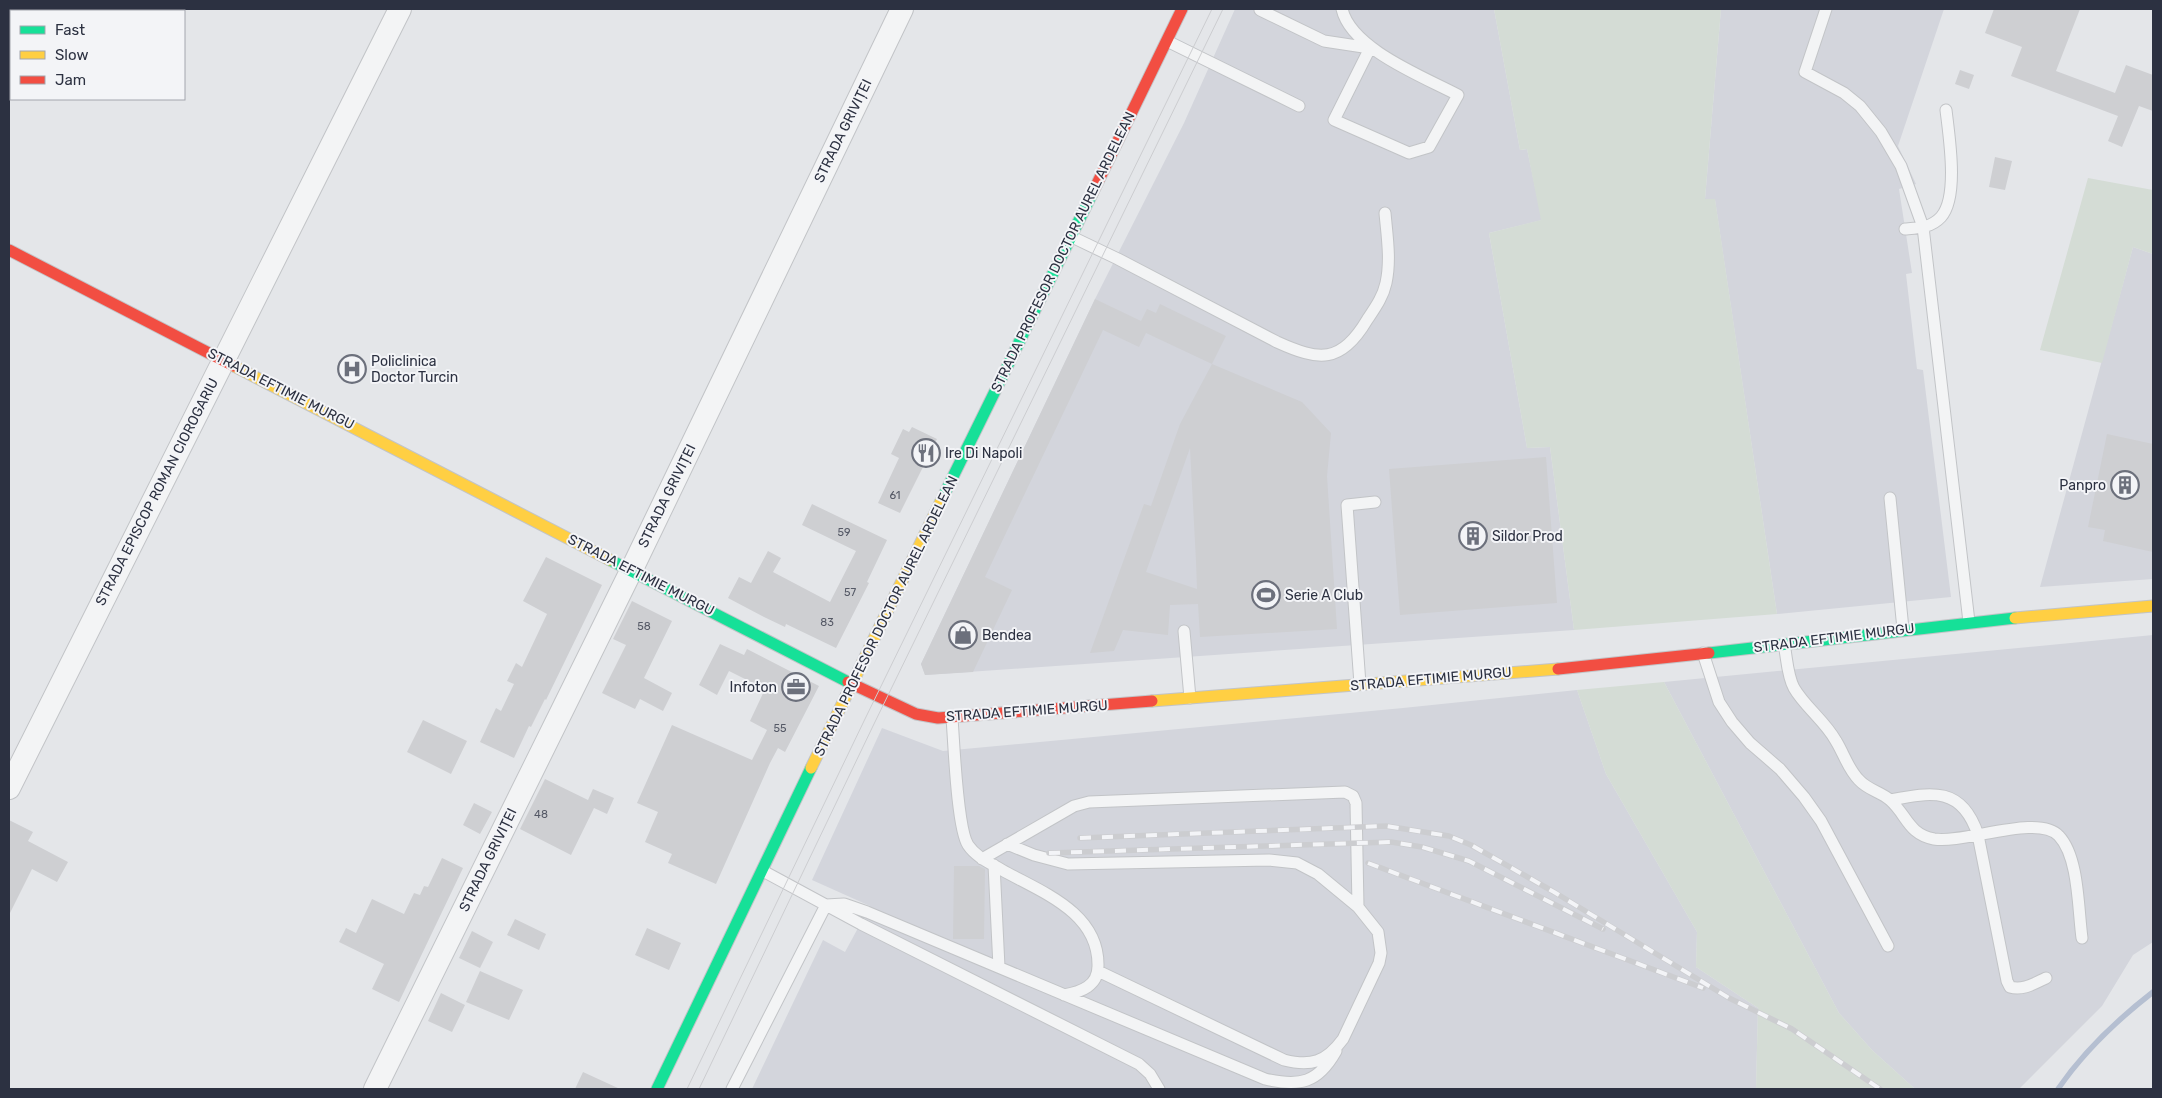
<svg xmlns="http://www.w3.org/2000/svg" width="2162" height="1098" font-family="Rubik,sans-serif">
	<rect width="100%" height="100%" fill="#e4e6e9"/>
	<!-- built -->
	<path fill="#d3d5dc" d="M 1235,9 L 1494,9 L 1520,150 L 1527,149 L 1542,220 L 1489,233 L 1527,448 L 1550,447 L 1574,630 L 925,675 L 921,664 L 1095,299 L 1184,123 Z
		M 1721,9 L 1944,9 L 1898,146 L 1916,184 L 1899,189 L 1912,273 L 1906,274 L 1917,369 L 1923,370 L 1951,597 L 1777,614 L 1715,200 L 1705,199 Z
		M 2133,247 L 2153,254 L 2153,579 L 2040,587 Z
		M 2153,635 L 2153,942 L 2133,955 L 2102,1006 L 2019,1089 L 1915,1089 L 1872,1050 L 1839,1013 L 1664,682 Z
		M 1577,690 L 1606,774 L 1697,932 L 1696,967 L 1758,1008 L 1756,1089 L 752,1089 L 823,940 L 845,952 L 870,906 L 812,880 L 882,728 L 943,751 L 1403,708 Z"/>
	<!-- green -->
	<path fill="#d4dcd5" d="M 1494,9 L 1721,9 L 1705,199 L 1715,199 L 1777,614 L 1574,630 L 1550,447 L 1527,448 L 1489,233 L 1541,220 L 1527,149 L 1520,150 Z
		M 2088,178 L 2153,190 L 2153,254 L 2133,247 L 2102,363 L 2040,350 Z
		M 1664,682 L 1839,1013 L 1872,1050 L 1915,1089 L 1756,1089 L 1758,1008 L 1696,967 L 1697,932 L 1606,774 L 1577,690 Z"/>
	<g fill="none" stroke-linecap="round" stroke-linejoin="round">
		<!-- stream -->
		<path stroke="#b5bfd1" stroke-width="5.5" d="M 2058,1089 C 2084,1051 2117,1020 2153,992"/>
	</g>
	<!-- building -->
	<path fill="#cecfd2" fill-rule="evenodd" d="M 1994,9 L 2080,9 L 2056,71 L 2115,93 L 2126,65 L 2153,75 L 2153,111 L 2139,106 L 2122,147 L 2108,141 L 2118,116 L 2011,76 L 2022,47 L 1985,33 Z
		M 1960,70 L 1974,75 L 1969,89 L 1955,84 Z
		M 1995,157 L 2012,161 L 2005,190 L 1989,187 Z
		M 1095,299 L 1141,321 L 1147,309 L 1156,313 L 1160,304 L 1226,336 L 1212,364 L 1146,333 L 1139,347 L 1103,330 L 985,577 L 1012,590 L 973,672 L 925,675 L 921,664 Z
		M 1212,364 L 1302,402 L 1331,433 L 1327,476 L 1337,629 L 1200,637 L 1198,604 L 1170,605 L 1168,635 L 1123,630 L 1114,651 L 1090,653 L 1144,504 L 1151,506 L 1180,424 ZM 1190,448 L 1196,561 L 1197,589 L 1146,572 Z
		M 912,427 L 937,439 L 900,513 L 878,503 L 899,458 L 891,454 L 903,429 L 909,432 Z
		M 2107,434 L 2153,444 L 2153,552 L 2103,541 L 2105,530 L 2088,527 Z
		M 1546,457 L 1557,603 L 1400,615 L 1389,469 Z
		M 812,504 L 887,540 L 867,582 L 869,583 L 836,648 L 786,624 L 785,627 L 764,617 L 728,598 L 739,577 L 751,583 L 768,551 L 781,558 L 773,572 L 830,602 L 856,551 L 802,525 Z
		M 546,557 L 602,585 L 546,700 L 545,699 L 531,727 L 529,726 L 514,758 L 480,742 L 496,708 L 501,711 L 514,684 L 507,681 L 516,663 L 522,667 L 547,614 L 523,601 Z
		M 632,601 L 672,621 L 644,678 L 672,693 L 663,711 L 640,699 L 635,709 L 602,693 L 626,645 L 613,639 Z
		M 720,644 L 744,655 L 747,649 L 819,686 L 785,752 L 778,748 L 770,763 L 716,884 L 668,863 L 672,854 L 645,842 L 658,812 L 637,803 L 672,725 L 752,760 L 767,730 L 750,721 L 765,689 L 729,671 L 717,695 L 699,685 Z
		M 423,720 L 467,741 L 451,774 L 407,752 Z
		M 545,779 L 588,800 L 593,789 L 614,798 L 607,814 L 594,808 L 571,855 L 520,829 Z
		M 474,803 L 492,812 L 480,834 L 463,825 Z
		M 9,820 L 33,832 L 28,841 L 68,862 L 57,882 L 32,869 L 9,915 Z
		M 442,858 L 463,868 L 399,1002 L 372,989 L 384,964 L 339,942 L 346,928 L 356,933 L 372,899 L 404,914 L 414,893 L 420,895 L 424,886 L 428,887 Z
		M 954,866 L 979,866 L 985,869 L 984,939 L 953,939 Z
		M 515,919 L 546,934 L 539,950 L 507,935 Z
		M 647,928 L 681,943 L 669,970 L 635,955 Z
		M 472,931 L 493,942 L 480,968 L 459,958 Z
		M 480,971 L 523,990 L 509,1020 L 466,1002 Z
		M 441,993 L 465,1005 L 452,1032 L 428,1021 Z
		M 583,1072 L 620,1089 L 575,1089 Z"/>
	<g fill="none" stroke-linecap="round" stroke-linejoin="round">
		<defs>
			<path id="lane" d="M 1342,9 C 1351,49 1424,77 1458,95 L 1429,147 L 1409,153 L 1334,120 L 1370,48
				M 1826,9 L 1805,72 L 1844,93 L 1860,106 L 1881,132 L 1901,166 L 1923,227 L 1969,622
				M 1260,10 L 1324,41 L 1370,48
				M 1167,41 L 1299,106
				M 1905,229 C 1917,228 1931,228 1941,217 C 1959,197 1949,136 1946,110
				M 1070,236 L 1118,259 L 1277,342 C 1319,361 1341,364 1367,320 C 1375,308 1383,297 1386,283 C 1391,260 1387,236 1385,213
				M 1890,498 L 1903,629
				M 1184,631 L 1190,698
				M 1784,644 C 1787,658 1787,675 1794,688 C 1805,707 1825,721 1836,741 C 1844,754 1848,769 1859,780 C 1868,790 1881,792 1890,800 C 1907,815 1908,834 1934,839 C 1964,844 2039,813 2059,836 C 2079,857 2078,910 2082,938
				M 1703,653 L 1719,702 L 1732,722 L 1750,743 L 1780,769 L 1804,797 L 1821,821 L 1888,946
				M 1360,684 L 1347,505 L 1375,502
				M 952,718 C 954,743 957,828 968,845 C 976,857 990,863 1002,870 C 1041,892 1099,912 1098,966 C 1098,986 1081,992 1064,995
				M 1890,800 C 1932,792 1962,786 1978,835 L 2007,981 L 2010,987 C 2023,991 2035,983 2046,978
				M 1007,844 L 1034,855 L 1068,864 L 1269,860 L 1297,863 L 1318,874 L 1358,907 L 1378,932 L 1381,953 L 1379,963 L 1343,1039 C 1326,1062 1311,1067 1284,1060 L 1098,971
				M 982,859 L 1074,806 L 1089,802 L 1345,792 L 1353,796 L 1356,803 L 1358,907
				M 994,865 L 999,967
				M 763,871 L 861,924 L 1139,1064 L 1150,1074 L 1159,1089
				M 732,1089 L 826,905 L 844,904 L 867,912 L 1265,1079 C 1300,1087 1318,1083 1336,1051"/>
			<path id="street" d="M 9,788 L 400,9
				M 375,1089 L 632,569 L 902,9"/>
			<path id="fast" d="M 941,501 L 1092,194
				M 610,560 L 848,682
				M 1709,653 L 2015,618
				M 657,1089 L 811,768"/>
			<path id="slow" d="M 234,366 L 610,560
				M 2015,618 L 2153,606
				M 1152,701 L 1558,669
				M 811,768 L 941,501"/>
			<path id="jam" d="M 1092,194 L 1182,9
				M 9,250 L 234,366
				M 1558,669 L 1709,653
				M 848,682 L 916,714 L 938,718 L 1152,701"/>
		</defs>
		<!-- lane casing -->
		<use href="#lane" stroke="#c2c4c7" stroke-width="13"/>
		<!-- street casing -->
		<use href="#street" stroke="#c2c4c7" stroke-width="24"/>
		<!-- fast casing -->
		<use href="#fast" stroke="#c2c4c7" stroke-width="13"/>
		<!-- slow casing -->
		<use href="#slow" stroke="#c2c4c7" stroke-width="13"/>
		<!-- jam casing -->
		<use href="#jam" stroke="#c2c4c7" stroke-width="13"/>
		<!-- lane -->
		<use href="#lane" stroke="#f3f4f5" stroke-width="11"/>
		<!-- street -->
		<use href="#street" stroke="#f3f4f5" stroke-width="22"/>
		<!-- fast -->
		<use href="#fast" stroke="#16e098" stroke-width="11"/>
		<!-- slow -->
		<use href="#slow" stroke="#ffcf43" stroke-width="11"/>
		<!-- jam -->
		<use href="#jam" stroke="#f24e42" stroke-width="11"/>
		<!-- tram -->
		<path stroke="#cccdd0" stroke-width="1" d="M 687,1089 L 864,721 L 1212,9
			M 699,1089 L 873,726 L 1223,9"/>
		<defs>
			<path id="rail" d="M 1080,838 L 1386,826 L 1449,836 L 1471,845 L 1554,892 L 1729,998 L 1792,1029 L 1880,1089
				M 1049,853 L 1391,842 L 1422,847 L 1469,861 L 1603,929
				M 1368,863 L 1703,988"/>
		</defs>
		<!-- rail casing -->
		<use href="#rail" stroke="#cccdd0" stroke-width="5.5"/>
		<!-- rail -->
		<use href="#rail" stroke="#f3f4f7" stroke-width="4" stroke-dasharray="11" stroke-linecap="butt"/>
	</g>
	<!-- icons -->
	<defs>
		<symbol id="hospital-ring" viewBox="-11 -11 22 22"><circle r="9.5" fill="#f3f4f7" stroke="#6c707c" stroke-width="1.5"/><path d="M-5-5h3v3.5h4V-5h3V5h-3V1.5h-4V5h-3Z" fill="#6c707c"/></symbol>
		<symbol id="restaurant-ring" viewBox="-11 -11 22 22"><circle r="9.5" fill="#f3f4f7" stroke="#6c707c" stroke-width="1.5"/><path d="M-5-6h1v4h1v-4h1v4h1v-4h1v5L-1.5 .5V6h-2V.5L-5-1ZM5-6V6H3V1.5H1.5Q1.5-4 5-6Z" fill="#6c707c"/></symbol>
		<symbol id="building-ring" viewBox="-11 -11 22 22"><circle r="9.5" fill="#f3f4f7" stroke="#6c707c" stroke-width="1.5"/><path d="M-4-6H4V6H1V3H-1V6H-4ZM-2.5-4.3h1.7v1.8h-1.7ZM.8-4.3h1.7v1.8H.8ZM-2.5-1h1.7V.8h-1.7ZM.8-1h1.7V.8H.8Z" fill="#6c707c"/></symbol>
		<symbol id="stadium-ring" viewBox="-11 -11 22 22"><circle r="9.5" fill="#f3f4f7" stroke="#6c707c" stroke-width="1.5"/><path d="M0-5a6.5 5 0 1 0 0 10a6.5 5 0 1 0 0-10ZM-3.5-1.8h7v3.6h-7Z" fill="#6c707c"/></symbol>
		<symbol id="shop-ring" viewBox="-11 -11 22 22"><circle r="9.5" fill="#f3f4f7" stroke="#6c707c" stroke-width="1.5"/><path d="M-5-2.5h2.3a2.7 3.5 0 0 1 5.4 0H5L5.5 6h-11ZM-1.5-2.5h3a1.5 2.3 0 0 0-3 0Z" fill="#6c707c"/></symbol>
		<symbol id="office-ring" viewBox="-11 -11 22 22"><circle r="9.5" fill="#f3f4f7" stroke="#6c707c" stroke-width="1.5"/><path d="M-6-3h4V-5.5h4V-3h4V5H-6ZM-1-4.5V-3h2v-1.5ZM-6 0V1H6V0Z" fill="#6c707c"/></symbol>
	</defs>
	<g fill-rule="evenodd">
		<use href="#hospital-ring" x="336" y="353" width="32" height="32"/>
		<use href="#restaurant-ring" x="910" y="437" width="32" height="32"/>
		<use href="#building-ring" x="2109" y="469" width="32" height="32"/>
		<use href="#building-ring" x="1457" y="520" width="32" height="32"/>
		<use href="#stadium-ring" x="1250" y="579" width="32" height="32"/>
		<use href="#shop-ring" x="947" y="619" width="32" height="32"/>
		<use href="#office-ring" x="780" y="671" width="32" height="32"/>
	</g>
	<g text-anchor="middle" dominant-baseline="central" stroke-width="4" stroke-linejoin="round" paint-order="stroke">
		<!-- number labels -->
		<g font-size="11" fill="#555966">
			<text x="895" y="495">61</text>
			<text x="844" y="532">59</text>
			<text x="850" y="592">57</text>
			<text x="827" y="622">83</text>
			<text x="644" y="626">58</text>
			<text x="780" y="728">55</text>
			<text x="541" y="814">48</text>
		</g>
		<!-- street labels -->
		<g font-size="14" fill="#2c3141" stroke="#f3f4f7">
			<text transform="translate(843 131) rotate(-64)">STRADA GRIVIȚEI</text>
			<text transform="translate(1063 252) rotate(-64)">STRADA PROFESOR DOCTOR AUREL ARDELEAN</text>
			<text transform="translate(281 389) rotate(27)">STRADA EFTIMIE MURGU</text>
			<text transform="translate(157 492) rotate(-63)">STRADA EPISCOP ROMAN CIOROGARIU</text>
			<text transform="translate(667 496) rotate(-64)">STRADA GRIVIȚEI</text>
			<text transform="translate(641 575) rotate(27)">STRADA EFTIMIE MURGU</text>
			<text transform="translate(886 616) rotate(-64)">STRADA PROFESOR DOCTOR AUREL ARDELEAN</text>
			<text transform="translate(1834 638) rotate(-7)">STRADA EFTIMIE MURGU</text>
			<text transform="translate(1431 679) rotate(-5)">STRADA EFTIMIE MURGU</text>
			<text transform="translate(1027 711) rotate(-4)">STRADA EFTIMIE MURGU</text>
			<text transform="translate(488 860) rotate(-64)">STRADA GRIVIȚEI</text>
		</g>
		<!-- poi labels -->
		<g font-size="14" fill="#2c3141" stroke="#f3f4f7" text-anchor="start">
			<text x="371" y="361">Policlinica<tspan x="371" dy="16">Doctor Turcin</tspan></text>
			<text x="945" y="453">Ire Di Napoli</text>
			<text x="2106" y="485" text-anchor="end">Panpro</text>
			<text x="1492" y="536">Sildor Prod</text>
			<text x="1285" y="595">Serie A Club</text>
			<text x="982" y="635">Bendea</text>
			<text x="777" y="687" text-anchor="end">Infoton</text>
		</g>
	</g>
	<!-- border -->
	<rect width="2162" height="1098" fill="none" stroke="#2c3141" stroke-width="20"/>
	<!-- legend -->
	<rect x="10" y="10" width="175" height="90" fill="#f3f4f7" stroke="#a3a6ae"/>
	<rect x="20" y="26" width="25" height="8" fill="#16e098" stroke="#a3a6ae"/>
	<text x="55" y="35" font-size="15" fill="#2c3141">Fast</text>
	<rect x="20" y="51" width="25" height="8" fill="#ffcf43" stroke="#a3a6ae"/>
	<text x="55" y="60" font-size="15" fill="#2c3141">Slow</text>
	<rect x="20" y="76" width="25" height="8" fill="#f24e42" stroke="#a3a6ae"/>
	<text x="55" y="85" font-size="15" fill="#2c3141">Jam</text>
</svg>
